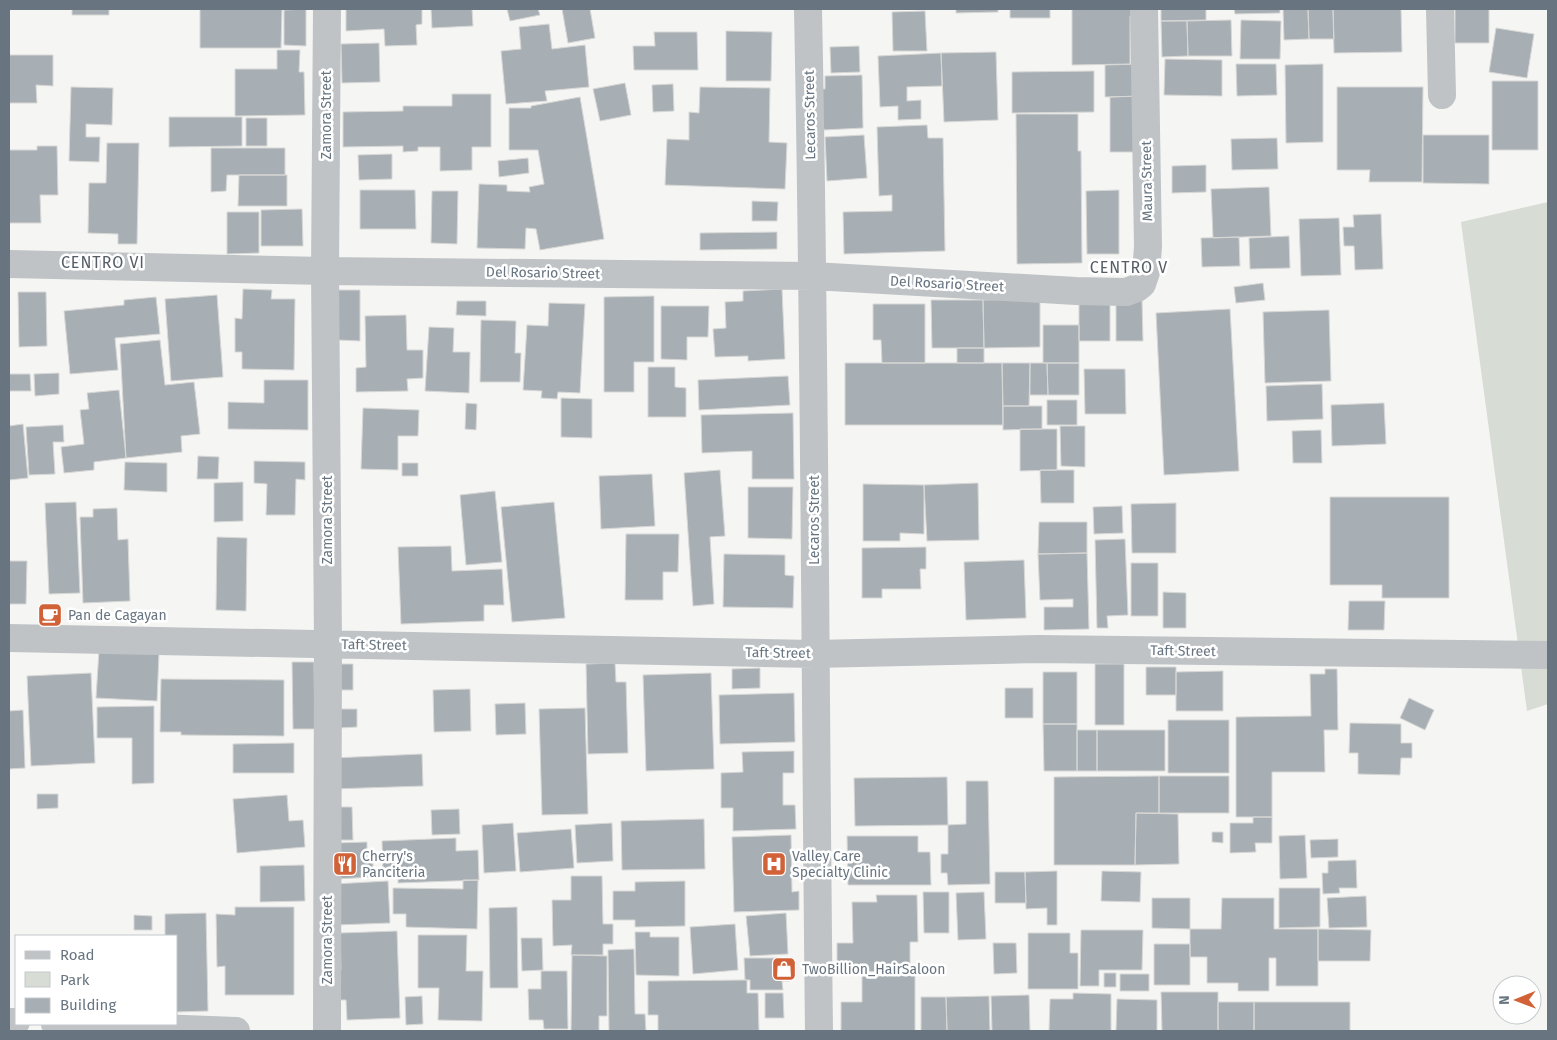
<svg xmlns="http://www.w3.org/2000/svg" width="1557" height="1040" font-family="'Fira Sans',sans-serif">
	<rect width="100%" height="100%" fill="#f5f6f3"/>
	<!-- green -->
	<path fill="#d7dcd4" d="M 1548,202 L 1548,704 L 1527,711 L 1461,222 Z"/>
	<!-- building -->
	<path fill="#a8afb4" stroke="#d7d7d5" d="M 72,9 L 109,9 L 109,15 L 72,15 Z
		M 200,9 L 282,9 L 281,48 L 200,48 Z
		M 306,9 L 306,46 L 284,45 L 284,10 Z
		M 346,9 L 422,9 L 422,24 L 416,25 L 417,45 L 385,46 L 384,29 L 346,31 Z
		M 431,9 L 472,9 L 473,26 L 432,28 Z
		M 507,9 L 538,9 L 540,15 L 510,21 Z
		M 562,9 L 590,9 L 595,38 L 568,43 Z
		M 956,9 L 998,9 L 998,12 L 956,13 Z
		M 1010,9 L 1050,9 L 1050,18 L 1010,18 Z
		M 1072,9 L 1137,9 L 1137,16 L 1130,16 L 1130,64 L 1072,65 Z
		M 1161,9 L 1206,9 L 1206,20 L 1161,21 Z
		M 1234,9 L 1280,9 L 1280,13 L 1235,14 Z
		M 1283,9 L 1308,9 L 1309,39 L 1284,40 Z
		M 1308,9 L 1333,9 L 1334,39 L 1309,39 Z
		M 1333,9 L 1401,9 L 1402,52 L 1334,53 Z
		M 1455,9 L 1489,9 L 1489,43 L 1455,43 Z
		M 925,11 L 927,51 L 893,51 L 892,12 Z
		M 1231,20 L 1232,56 L 1188,56 L 1187,21 Z
		M 1241,20 L 1281,21 L 1280,59 L 1240,59 Z
		M 1161,21 L 1187,21 L 1188,56 L 1162,57 Z
		M 549,24 L 552,49 L 585,45 L 589,87 L 545,91 L 547,101 L 506,104 L 501,51 L 521,49 L 519,27 Z
		M 1496,28 L 1534,34 L 1527,78 L 1489,72 Z
		M 726,31 L 772,32 L 771,81 L 726,81 Z
		M 654,32 L 697,32 L 698,70 L 634,70 L 633,46 L 655,46 Z
		M 379,43 L 380,82 L 342,83 L 341,44 Z
		M 859,46 L 860,72 L 831,73 L 830,47 Z
		M 277,50 L 300,50 L 299,72 L 304,72 L 305,115 L 235,116 L 235,69 L 277,69 Z
		M 996,52 L 998,120 L 944,122 L 941,53 Z
		M 941,53 L 942,86 L 907,87 L 907,101 L 921,100 L 921,119 L 898,120 L 898,106 L 880,107 L 878,56 Z
		M 9,55 L 53,55 L 53,86 L 36,85 L 37,103 L 9,103 Z
		M 1165,59 L 1222,60 L 1222,96 L 1164,95 Z
		M 1141,64 L 1142,96 L 1105,97 L 1105,65 Z
		M 1236,64 L 1276,64 L 1277,95 L 1237,96 Z
		M 1323,64 L 1323,142 L 1286,143 L 1285,65 Z
		M 1094,71 L 1094,112 L 1012,113 L 1012,72 Z
		M 862,75 L 863,128 L 824,130 L 816,89 L 825,89 L 825,76 Z
		M 1492,81 L 1538,81 L 1538,150 L 1492,150 Z
		M 625,83 L 631,115 L 600,121 L 593,89 Z
		M 673,84 L 674,111 L 653,112 L 652,85 Z
		M 71,87 L 113,88 L 112,125 L 86,124 L 86,137 L 100,137 L 99,162 L 69,161 Z
		M 700,87 L 770,88 L 769,142 L 787,143 L 785,189 L 665,185 L 667,139 L 689,140 L 689,112 L 699,113 Z
		M 1337,87 L 1423,87 L 1422,182 L 1369,182 L 1370,170 L 1337,170 Z
		M 452,94 L 491,94 L 491,147 L 472,147 L 472,170 L 440,171 L 440,147 L 418,147 L 418,151 L 403,152 L 403,146 L 343,147 L 343,112 L 403,111 L 403,106 L 452,106 Z
		M 1142,96 L 1142,152 L 1110,152 L 1110,97 Z
		M 580,97 L 604,239 L 540,250 L 536,229 L 526,228 L 525,249 L 477,248 L 479,184 L 507,185 L 507,191 L 530,192 L 529,187 L 544,184 L 538,150 L 509,150 L 509,108 L 531,108 L 531,106 Z
		M 1016,114 L 1078,114 L 1078,151 L 1081,151 L 1082,263 L 1017,264 Z
		M 169,117 L 242,117 L 242,146 L 169,147 Z
		M 246,118 L 267,118 L 267,146 L 246,146 Z
		M 927,125 L 928,138 L 943,138 L 945,251 L 844,254 L 843,212 L 892,211 L 892,195 L 879,196 L 877,127 Z
		M 864,135 L 867,178 L 827,181 L 825,137 Z
		M 1423,135 L 1489,135 L 1489,184 L 1423,183 Z
		M 1277,138 L 1278,169 L 1232,170 L 1231,139 Z
		M 107,143 L 139,143 L 137,244 L 118,244 L 118,234 L 88,233 L 89,183 L 106,183 Z
		M 37,146 L 57,146 L 58,195 L 40,195 L 41,223 L 9,223 L 9,150 L 37,150 Z
		M 211,148 L 285,148 L 285,175 L 227,175 L 226,191 L 211,192 Z
		M 392,154 L 392,179 L 359,180 L 358,155 Z
		M 528,158 L 529,173 L 499,177 L 498,161 Z
		M 1206,165 L 1206,192 L 1172,193 L 1172,166 Z
		M 239,175 L 287,175 L 287,206 L 238,206 Z
		M 1269,187 L 1271,236 L 1213,238 L 1211,189 Z
		M 360,190 L 415,190 L 416,229 L 360,229 Z
		M 1119,190 L 1119,254 L 1087,254 L 1086,191 Z
		M 432,191 L 458,191 L 457,244 L 431,243 Z
		M 752,201 L 778,202 L 777,221 L 752,221 Z
		M 302,209 L 303,246 L 261,246 L 261,210 Z
		M 227,212 L 259,212 L 259,253 L 227,254 Z
		M 1381,214 L 1383,269 L 1355,270 L 1354,246 L 1344,246 L 1343,227 L 1354,227 L 1353,215 Z
		M 1339,218 L 1341,275 L 1301,276 L 1299,219 Z
		M 777,232 L 777,249 L 700,250 L 700,233 Z
		M 1289,236 L 1290,268 L 1250,269 L 1249,238 Z
		M 1239,237 L 1240,266 L 1202,267 L 1201,238 Z
		M 1263,283 L 1265,300 L 1236,303 L 1234,287 Z
		M 243,289 L 272,290 L 271,299 L 295,299 L 294,370 L 242,369 L 242,352 L 235,352 L 235,318 L 242,319 Z
		M 782,289 L 785,359 L 748,361 L 748,356 L 715,357 L 713,329 L 726,328 L 725,302 L 743,301 L 743,291 Z
		M 338,290 L 360,290 L 360,341 L 338,340 Z
		M 18,292 L 46,292 L 47,346 L 19,347 Z
		M 217,295 L 223,377 L 171,381 L 165,299 Z
		M 654,296 L 654,362 L 634,362 L 634,392 L 604,392 L 604,297 Z
		M 156,297 L 160,334 L 115,338 L 118,370 L 70,374 L 64,311 L 124,305 L 124,300 Z
		M 1079,297 L 1110,297 L 1110,341 L 1079,341 Z
		M 1040,299 L 1040,347 L 984,348 L 983,300 Z
		M 931,300 L 983,300 L 984,348 L 932,348 Z
		M 1116,300 L 1142,300 L 1143,341 L 1116,341 Z
		M 457,301 L 486,301 L 486,316 L 456,315 Z
		M 549,303 L 585,304 L 580,393 L 558,392 L 557,399 L 541,398 L 542,391 L 523,390 L 527,325 L 548,326 Z
		M 873,304 L 925,304 L 925,363 L 882,363 L 881,340 L 873,340 Z
		M 661,306 L 709,306 L 708,337 L 687,337 L 687,360 L 661,359 Z
		M 1230,309 L 1239,471 L 1164,475 L 1156,313 Z
		M 1329,310 L 1331,381 L 1265,383 L 1263,312 Z
		M 406,315 L 407,350 L 423,350 L 423,378 L 407,379 L 408,391 L 356,392 L 356,368 L 366,367 L 365,316 Z
		M 481,320 L 516,321 L 515,353 L 521,353 L 520,382 L 480,382 Z
		M 1043,325 L 1079,325 L 1079,363 L 1043,363 Z
		M 429,327 L 454,328 L 453,352 L 470,352 L 469,393 L 425,391 Z
		M 160,340 L 165,385 L 194,382 L 200,434 L 181,436 L 182,452 L 126,458 L 120,344 Z
		M 957,348 L 984,348 L 984,363 L 957,363 Z
		M 845,363 L 1002,363 L 1003,425 L 845,425 Z
		M 1002,363 L 1030,363 L 1029,406 L 1003,406 Z
		M 1030,363 L 1047,363 L 1048,395 L 1030,395 Z
		M 1047,363 L 1079,363 L 1079,395 L 1048,395 Z
		M 648,367 L 675,367 L 675,387 L 686,388 L 686,417 L 648,417 Z
		M 1084,369 L 1125,369 L 1126,414 L 1085,414 Z
		M 59,373 L 59,394 L 35,396 L 34,374 Z
		M 9,374 L 30,374 L 31,391 L 9,391 Z
		M 788,376 L 790,405 L 699,410 L 698,380 Z
		M 264,380 L 308,380 L 308,430 L 228,429 L 228,402 L 264,403 Z
		M 1322,384 L 1323,419 L 1267,421 L 1266,386 Z
		M 119,390 L 126,458 L 94,462 L 94,470 L 64,473 L 61,447 L 84,444 L 80,410 L 89,409 L 87,393 Z
		M 561,398 L 592,399 L 592,438 L 561,437 Z
		M 1047,400 L 1077,400 L 1077,425 L 1047,425 Z
		M 466,403 L 477,404 L 476,430 L 465,429 Z
		M 1384,403 L 1386,444 L 1332,446 L 1331,405 Z
		M 1003,406 L 1042,406 L 1042,429 L 1003,430 Z
		M 363,408 L 419,410 L 418,436 L 398,436 L 398,470 L 361,469 Z
		M 793,413 L 794,479 L 752,479 L 752,451 L 702,453 L 701,415 Z
		M 23,424 L 28,478 L 9,480 L 9,426 Z
		M 63,425 L 64,442 L 53,442 L 55,474 L 29,475 L 26,427 Z
		M 1060,426 L 1085,426 L 1085,467 L 1061,466 Z
		M 1020,429 L 1057,429 L 1057,470 L 1020,471 Z
		M 1321,430 L 1322,463 L 1293,463 L 1292,431 Z
		M 198,456 L 219,457 L 218,479 L 197,479 Z
		M 254,461 L 305,462 L 305,480 L 296,479 L 295,515 L 266,515 L 267,484 L 254,483 Z
		M 125,462 L 167,463 L 167,492 L 124,490 Z
		M 402,463 L 418,463 L 418,476 L 402,476 Z
		M 720,470 L 725,536 L 710,537 L 714,604 L 693,606 L 684,473 Z
		M 1040,470 L 1074,470 L 1074,503 L 1041,503 Z
		M 652,474 L 655,526 L 601,529 L 599,476 Z
		M 243,482 L 243,521 L 214,522 L 214,483 Z
		M 978,483 L 979,540 L 927,541 L 924,485 Z
		M 863,484 L 924,485 L 924,534 L 900,533 L 900,541 L 863,541 Z
		M 748,487 L 793,487 L 792,539 L 748,538 Z
		M 495,491 L 502,562 L 466,565 L 460,495 Z
		M 1330,497 L 1449,497 L 1449,598 L 1382,598 L 1382,585 L 1330,585 Z
		M 76,502 L 80,593 L 49,594 L 45,503 Z
		M 554,502 L 565,618 L 512,622 L 501,507 Z
		M 1176,503 L 1176,553 L 1132,553 L 1131,504 Z
		M 1122,506 L 1123,533 L 1094,534 L 1093,507 Z
		M 117,508 L 118,540 L 128,539 L 130,601 L 83,603 L 80,517 L 93,517 L 93,509 Z
		M 1039,522 L 1087,522 L 1087,553 L 1038,554 Z
		M 626,534 L 679,534 L 678,572 L 663,572 L 663,600 L 625,600 Z
		M 217,537 L 247,538 L 246,611 L 216,610 Z
		M 1125,539 L 1128,615 L 1107,616 L 1108,628 L 1097,628 L 1095,540 Z
		M 451,546 L 452,571 L 502,569 L 504,605 L 484,605 L 484,621 L 401,624 L 398,547 Z
		M 926,547 L 926,569 L 920,569 L 921,589 L 882,589 L 882,598 L 862,598 L 862,548 Z
		M 1087,553 L 1089,629 L 1044,630 L 1044,607 L 1073,607 L 1073,599 L 1040,600 L 1038,554 Z
		M 724,554 L 785,555 L 785,575 L 794,576 L 793,608 L 723,607 Z
		M 1024,560 L 1026,618 L 966,620 L 964,562 Z
		M 9,561 L 27,561 L 26,604 L 9,604 Z
		M 1131,563 L 1158,563 L 1158,616 L 1131,616 Z
		M 1163,592 L 1186,593 L 1186,628 L 1163,628 Z
		M 1349,601 L 1385,601 L 1384,630 L 1348,630 Z
		M 99,650 L 159,653 L 157,701 L 96,698 Z
		M 292,662 L 314,662 L 315,729 L 293,729 Z
		M 615,663 L 616,682 L 626,682 L 628,753 L 588,754 L 586,664 Z
		M 338,664 L 353,664 L 353,690 L 338,690 Z
		M 1095,664 L 1124,664 L 1124,725 L 1095,725 Z
		M 1146,667 L 1176,667 L 1176,695 L 1146,695 Z
		M 760,668 L 760,688 L 732,689 L 732,669 Z
		M 1325,669 L 1337,669 L 1338,730 L 1324,730 L 1325,772 L 1272,772 L 1272,817 L 1236,817 L 1236,717 L 1311,716 L 1310,674 L 1325,674 Z
		M 1223,671 L 1223,711 L 1176,711 L 1176,672 Z
		M 1043,672 L 1077,672 L 1077,724 L 1043,724 Z
		M 91,673 L 95,763 L 31,766 L 27,676 Z
		M 711,673 L 714,769 L 646,771 L 643,675 Z
		M 161,679 L 284,680 L 284,736 L 181,735 L 181,732 L 160,732 Z
		M 1005,688 L 1033,688 L 1033,718 L 1005,718 Z
		M 470,689 L 471,731 L 434,732 L 433,690 Z
		M 794,693 L 795,742 L 720,744 L 719,695 Z
		M 1409,698 L 1434,710 L 1425,730 L 1400,718 Z
		M 525,703 L 526,734 L 496,735 L 495,704 Z
		M 154,706 L 154,783 L 132,784 L 132,738 L 97,738 L 97,707 Z
		M 585,708 L 588,814 L 542,815 L 539,709 Z
		M 338,709 L 357,709 L 357,727 L 339,728 Z
		M 23,710 L 25,768 L 9,769 L 9,711 Z
		M 1168,720 L 1229,720 L 1229,773 L 1168,773 Z
		M 1350,723 L 1401,724 L 1401,743 L 1412,743 L 1412,758 L 1401,758 L 1400,775 L 1358,774 L 1358,753 L 1349,753 Z
		M 1043,724 L 1077,724 L 1077,771 L 1044,771 Z
		M 1077,730 L 1097,730 L 1097,771 L 1077,771 Z
		M 1097,730 L 1165,730 L 1165,771 L 1097,771 Z
		M 294,743 L 294,773 L 233,773 L 233,744 Z
		M 794,751 L 794,773 L 783,773 L 783,805 L 795,805 L 796,829 L 733,831 L 733,808 L 721,808 L 721,773 L 743,772 L 742,752 Z
		M 422,754 L 423,786 L 333,789 L 332,758 Z
		M 1159,776 L 1159,813 L 1136,813 L 1135,865 L 1054,865 L 1054,777 Z
		M 1159,776 L 1229,776 L 1229,813 L 1159,813 Z
		M 947,777 L 948,825 L 855,826 L 854,778 Z
		M 966,781 L 988,781 L 990,884 L 948,885 L 947,873 L 941,873 L 941,854 L 948,854 L 948,825 L 966,824 Z
		M 37,794 L 58,794 L 58,808 L 37,809 Z
		M 287,795 L 289,821 L 303,820 L 305,847 L 237,853 L 233,799 Z
		M 335,807 L 352,807 L 353,840 L 336,840 Z
		M 459,809 L 460,834 L 432,835 L 431,810 Z
		M 1136,813 L 1178,814 L 1179,864 L 1135,865 Z
		M 1253,817 L 1272,817 L 1272,843 L 1255,843 L 1256,852 L 1230,853 L 1230,823 L 1253,823 Z
		M 704,819 L 705,869 L 622,870 L 621,821 Z
		M 513,823 L 516,871 L 484,873 L 482,825 Z
		M 612,823 L 613,861 L 577,863 L 575,825 Z
		M 571,829 L 574,868 L 520,872 L 517,833 Z
		M 1212,832 L 1223,832 L 1223,843 L 1212,842 Z
		M 791,835 L 792,892 L 799,891 L 799,910 L 734,912 L 732,837 Z
		M 1305,835 L 1307,878 L 1280,879 L 1279,836 Z
		M 847,836 L 918,836 L 918,852 L 930,852 L 931,885 L 848,885 Z
		M 456,838 L 456,851 L 478,850 L 479,880 L 398,883 L 398,875 L 383,875 L 382,841 Z
		M 1338,839 L 1338,857 L 1311,858 L 1310,840 Z
		M 367,842 L 367,860 L 373,860 L 373,877 L 336,879 L 335,843 Z
		M 1356,860 L 1357,888 L 1339,888 L 1340,893 L 1323,894 L 1322,873 L 1328,873 L 1328,861 Z
		M 304,865 L 305,901 L 260,902 L 260,866 Z
		M 1057,871 L 1057,925 L 1047,925 L 1047,908 L 1026,909 L 1025,872 Z
		M 1102,871 L 1141,872 L 1140,902 L 1101,901 Z
		M 995,872 L 1025,872 L 1026,903 L 995,903 Z
		M 571,876 L 602,876 L 603,924 L 613,924 L 613,944 L 603,944 L 603,955 L 571,955 L 572,945 L 553,946 L 552,900 L 571,900 Z
		M 463,880 L 478,880 L 477,929 L 406,927 L 406,914 L 393,914 L 393,888 L 463,889 Z
		M 388,881 L 390,923 L 336,925 L 334,884 Z
		M 685,881 L 685,926 L 635,927 L 635,920 L 613,920 L 613,891 L 635,891 L 635,882 Z
		M 1279,888 L 1320,888 L 1320,927 L 1279,928 Z
		M 923,892 L 949,892 L 949,933 L 924,933 Z
		M 984,892 L 986,939 L 958,940 L 956,893 Z
		M 876,895 L 917,895 L 918,942 L 910,942 L 910,971 L 837,972 L 837,943 L 853,943 L 852,902 L 877,902 Z
		M 1366,896 L 1367,927 L 1329,928 L 1327,898 Z
		M 1152,898 L 1190,898 L 1190,929 L 1152,928 Z
		M 1222,898 L 1274,898 L 1274,929 L 1318,929 L 1318,986 L 1276,986 L 1276,958 L 1269,958 L 1269,991 L 1238,991 L 1238,983 L 1207,983 L 1207,957 L 1190,957 L 1190,929 L 1221,929 Z
		M 235,907 L 294,907 L 294,995 L 225,995 L 225,966 L 217,967 L 216,914 L 235,915 Z
		M 517,907 L 518,988 L 490,988 L 489,908 Z
		M 206,913 L 208,1011 L 176,1012 L 176,936 L 165,936 L 165,914 Z
		M 786,913 L 788,954 L 750,956 L 746,916 Z
		M 134,915 L 152,916 L 152,930 L 134,930 Z
		M 735,924 L 738,970 L 693,974 L 690,927 Z
		M 1318,929 L 1371,930 L 1370,961 L 1318,961 Z
		M 1081,930 L 1143,930 L 1142,970 L 1099,970 L 1099,986 L 1080,986 Z
		M 397,931 L 400,1018 L 347,1020 L 346,1000 L 338,1000 L 337,970 L 341,970 L 340,933 Z
		M 635,932 L 650,932 L 650,937 L 679,937 L 679,976 L 636,975 Z
		M 1028,933 L 1070,933 L 1070,953 L 1078,953 L 1078,989 L 1028,989 Z
		M 418,935 L 467,935 L 466,971 L 483,971 L 482,1021 L 438,1020 L 439,988 L 418,988 Z
		M 521,938 L 542,938 L 543,970 L 522,971 Z
		M 993,943 L 1016,943 L 1017,973 L 994,974 Z
		M 1154,944 L 1190,944 L 1190,985 L 1154,985 Z
		M 634,949 L 635,1014 L 645,1014 L 646,1031 L 609,1031 L 608,950 Z
		M 572,955 L 607,956 L 607,1016 L 599,1016 L 599,1031 L 571,1031 Z
		M 744,958 L 790,958 L 790,981 L 782,981 L 783,990 L 750,990 L 750,980 L 745,980 Z
		M 541,971 L 567,971 L 568,1029 L 544,1029 L 543,1020 L 529,1020 L 528,989 L 541,989 Z
		M 1104,973 L 1116,973 L 1116,987 L 1104,987 Z
		M 1120,974 L 1149,974 L 1149,991 L 1120,991 Z
		M 915,975 L 915,1031 L 841,1031 L 841,1002 L 862,1002 L 862,976 Z
		M 747,980 L 747,993 L 758,993 L 759,1031 L 658,1031 L 658,1015 L 648,1015 L 648,981 Z
		M 1161,992 L 1218,992 L 1218,1031 L 1162,1031 Z
		M 765,993 L 783,993 L 784,1018 L 765,1018 Z
		M 1073,993 L 1111,994 L 1111,1031 L 1049,1031 L 1050,999 L 1073,999 Z
		M 1029,995 L 1030,1031 L 992,1031 L 991,996 Z
		M 422,996 L 423,1024 L 406,1025 L 405,997 Z
		M 989,996 L 990,1031 L 947,1031 L 946,997 Z
		M 921,997 L 946,997 L 947,1031 L 921,1031 Z
		M 1117,999 L 1157,1000 L 1157,1031 L 1116,1031 Z
		M 1218,1002 L 1254,1002 L 1254,1031 L 1218,1031 Z
		M 1254,1002 L 1350,1002 L 1350,1031 L 1254,1031 Z"/>
	<g fill="none" stroke-linecap="round" stroke-linejoin="round">
		<!-- minor -->
		<path stroke="#bfc3c6" stroke-width="28" d="M 327,9 L 325,271 L 328,644 L 327,1031
			M 808,9 C 815,350 815,690 819,1031
			M 1440,9 L 1442,95
			M 9,264 L 325,271 L 813,276 L 1076,291 L 1126,292 L 1137,288 L 1142,284 L 1146,272 L 1148,247 L 1144,9
			M 9,638 L 814,654 L 1038,649 L 1548,655
			M 9,1022 L 16,1022
			M 55,1024 L 236,1031"/>
	</g>
	<!-- icons -->
	<defs>
		<symbol id="cafe-square" viewBox="-11 -11 22 22"><rect x="-9" y="-9" width="18" height="18" rx="4" fill="#d16137" stroke="#fff"/><path d="M-5.5-4.5H6V0H3Q3 3.5 0 3.5H-2.5Q-5.5 3.5-5.5 0ZM3-3.2v2h1.7v-2ZM-6 4.5H4V6H-6Z" fill="#fff"/></symbol>
		<symbol id="restaurant-square" viewBox="-11 -11 22 22"><rect x="-9" y="-9" width="18" height="18" rx="4" fill="#d16137" stroke="#fff"/><path d="M-5-6h1v4h1v-4h1v4h1v-4h1v5L-1.5 .5V6h-2V.5L-5-1ZM5-6V6H3V1.5H1.5Q1.5-4 5-6Z" fill="#fff"/></symbol>
		<symbol id="hospital-square" viewBox="-11 -11 22 22"><rect x="-9" y="-9" width="18" height="18" rx="4" fill="#d16137" stroke="#fff"/><path d="M-5-5h3v3.5h4V-5h3V5h-3V1.5h-4V5h-3Z" fill="#fff"/></symbol>
		<symbol id="shop-square" viewBox="-11 -11 22 22"><rect x="-9" y="-9" width="18" height="18" rx="4" fill="#d16137" stroke="#fff"/><path d="M-5-2.5h2.3a2.7 3.5 0 0 1 5.4 0H5L5.5 6h-11ZM-1.5-2.5h3a1.5 2.3 0 0 0-3 0Z" fill="#fff"/></symbol>
	</defs>
	<g fill-rule="evenodd">
		<use href="#cafe-square" x="36" y="601" width="28" height="28"/>
		<use href="#restaurant-square" x="331" y="850" width="28" height="28"/>
		<use href="#hospital-square" x="760" y="850" width="28" height="28"/>
		<use href="#shop-square" x="770" y="955" width="28" height="28"/>
	</g>
	<g text-anchor="middle" dominant-baseline="central" stroke-width="5" stroke-linejoin="round" paint-order="stroke">
		<!-- street labels -->
		<g font-size="14" fill="#687580" stroke="#fff">
			<text transform="translate(326 115) rotate(-90)">Zamora Street</text>
			<text transform="translate(810 115) rotate(-91)">Lecaros Street</text>
			<text transform="translate(1147 181) rotate(-91)">Maura Street</text>
			<text transform="translate(543 273) rotate(1)">Del Rosario Street</text>
			<text transform="translate(947 284) rotate(3)">Del Rosario Street</text>
			<text transform="translate(327 520) rotate(-90)">Zamora Street</text>
			<text transform="translate(814 520) rotate(-90)">Lecaros Street</text>
			<text transform="translate(374 645) rotate(1)">Taft Street</text>
			<text transform="translate(1183 651) rotate(1)">Taft Street</text>
			<text transform="translate(778 653) rotate(1)">Taft Street</text>
			<text transform="translate(327 940) rotate(-90)">Zamora Street</text>
		</g>
		<!-- poi labels -->
		<g font-size="14" fill="#687580" stroke="#fff" text-anchor="start">
			<text x="68" y="615">Pan de Cagayan</text>
			<text x="362" y="856">Cherry's<tspan x="362" dy="16">Panciteria</tspan></text>
			<text x="792" y="856">Valley Care<tspan x="792" dy="16">Specialty Clinic</tspan></text>
			<text x="802" y="969">TwoBillion_HairSaloon</text>
		</g>
		<!-- quarter labels -->
		<g font-size="16" letter-spacing="1" fill="#555e66" stroke="#fff">
			<text x="103" y="262">CENTRO VI</text>
			<text x="1129" y="267">CENTRO V</text>
		</g>
	</g>
	<!-- border -->
	<rect width="1557" height="1040" fill="none" stroke="#687580" stroke-width="20"/>
	<!-- legend -->
	<rect x="15" y="935" width="162" height="90" fill="#ffffff" stroke="#c3c8cc"/>
	<rect x="25" y="951" width="25" height="8" fill="#bfc3c6" stroke="#c3c8cc"/>
	<text x="60" y="960" font-size="15" fill="#687580">Road</text>
	<rect x="25" y="972" width="25" height="15" fill="#d7dcd4" stroke="#c3c8cc"/>
	<text x="60" y="985" font-size="15" fill="#687580">Park</text>
	<rect x="25" y="998" width="25" height="15" fill="#a8afb4" stroke="#c3c8cc"/>
	<text x="60" y="1010" font-size="15" fill="#687580">Building</text>
	<!-- north arrow -->
	<g transform="translate(1517 1000) rotate(269)"><circle r="24" fill="#ffffff" stroke="#c3c8cc"/>
	<path d="M0-4L9 19L0 12L-9 19Z" fill="#d16137"/>
	<text y="-8" font-size="14" font-weight="bold" text-anchor="middle" fill="#687580">N</text>
	</g>
</svg>
